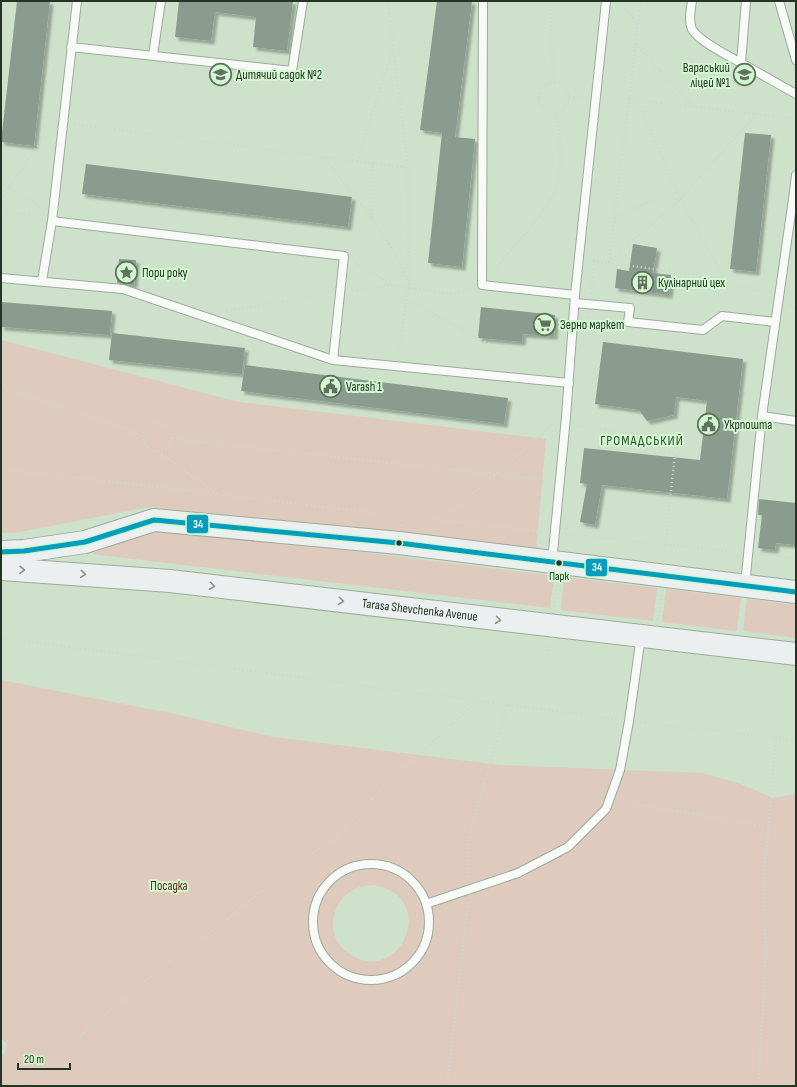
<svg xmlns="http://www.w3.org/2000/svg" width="797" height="1087" font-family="'Sofia Sans Condensed',sans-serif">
	<defs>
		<filter id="shadow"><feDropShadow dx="3.5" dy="3.5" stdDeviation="1" flood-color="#0004"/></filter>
	</defs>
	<rect width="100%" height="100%" fill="#cde1cb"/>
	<!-- green -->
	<path fill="#dfcabe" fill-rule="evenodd" d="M 1,340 L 239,402 L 546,439 L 536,550 L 148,507 L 15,533 L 1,533 Z
		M 169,528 L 554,576 L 550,608 L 91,554 L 130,535 Z
		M 564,577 L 657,588 L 653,621 L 561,610 Z
		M 666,589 L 741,598 L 737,631 L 662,622 Z
		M 747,599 L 796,605 L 796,638 L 743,631 Z
		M 1,680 L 175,714 L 273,737 L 500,765 L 702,773 L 738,783 L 773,798 L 796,794 L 796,1086 L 1,1086 L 1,1056 L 4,1054 L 7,1044 L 1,1038 ZM 375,885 C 380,887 386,888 390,890 C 432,913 396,981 353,956 C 346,952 339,946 336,939 C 327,919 339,893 360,887 C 365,885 371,886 375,885 Z"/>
	<!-- building -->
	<path fill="#899c8e" filter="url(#shadow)" d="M 17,1 L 50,1 L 34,146 L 1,142 Z
		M 179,1 L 293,1 L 287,51 L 253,47 L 256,17 L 215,12 L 211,41 L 175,37 Z
		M 437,1 L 472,1 L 455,137 L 475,139 L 462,267 L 428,263 L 442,133 L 420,130 Z
		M 745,133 L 771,135 L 756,272 L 730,269 Z
		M 86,164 L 352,197 L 348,227 L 82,194 Z
		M 633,244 L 657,248 L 653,273 L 671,275 L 669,295 L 615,288 L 617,269 L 629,271 Z
		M 119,259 L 136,260 L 134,285 L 117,283 Z
		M 1,302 L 112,311 L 110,335 L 1,327 Z
		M 481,307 L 555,315 L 554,336 L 523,334 L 522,342 L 478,338 Z
		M 112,333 L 245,348 L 242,374 L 109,360 Z
		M 603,342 L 743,359 L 727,499 L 602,485 L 595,525 L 580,522 L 587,484 L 580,483 L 584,448 L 700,460 L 707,401 L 676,397 L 674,415 L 647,421 L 639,410 L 595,404 Z
		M 245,365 L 508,398 L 504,424 L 241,391 Z
		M 759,499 L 796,503 L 796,545 L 776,543 L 775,550 L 758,548 L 762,515 L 758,515 Z"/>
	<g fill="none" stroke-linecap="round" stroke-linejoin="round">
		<defs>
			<path id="lane" d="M 483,1 L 482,285 L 575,295
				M 692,1 C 691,9 688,21 692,29 C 698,41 729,56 741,63
				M 746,1 L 741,63 L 796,94
				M 779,1 L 796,60
				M 71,47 L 292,71 L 303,1
				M 153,55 L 161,1
				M 794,192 L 796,175
				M 52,221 L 344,256 L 333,360
				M 1,278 L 123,289 L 333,360 L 569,383
				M 42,281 L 52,221 L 77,1
				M 575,303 L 630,308 L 628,322 L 703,330 L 722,316 L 775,322
				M 762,416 L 796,421
				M 552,562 L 566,417 L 575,295 L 606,1
				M 745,585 L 762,416 L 794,192 L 796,192
				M313 922a58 58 0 1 1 116 0a58 58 0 1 1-116 0Z
				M 426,904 L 518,873 L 568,847 L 606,809 L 620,770 L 629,721 L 641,636"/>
			<g id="secondary">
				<path d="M 1,552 L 24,551 L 85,542 L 154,520 L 399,543 L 796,592"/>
				<path id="s1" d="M 1,569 L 170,581 L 796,654"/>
			</g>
		</defs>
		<!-- lane casing -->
		<use href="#lane" stroke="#9cac9b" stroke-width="10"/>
		<!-- secondary casing -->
		<use href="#secondary" stroke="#9cac9b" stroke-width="24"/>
		<!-- path -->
		<path stroke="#d1d7d0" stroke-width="2.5" stroke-dasharray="1 3" stroke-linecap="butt" d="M 388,1 L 408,168 L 409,288 L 407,300 L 493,346
			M 550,1 L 553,81
			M 621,1 L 638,25
			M 636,44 L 693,106
			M539 97a15 15 0 1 1 30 0a15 15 0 1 1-30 0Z
			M 569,97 L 585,98
			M 629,99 L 796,119
			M 637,100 L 680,199 L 727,282
			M 75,124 L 408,168
			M 324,157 C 354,196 393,239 409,285
			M 357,161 L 393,48
			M 1,183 L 42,208
			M 1,199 L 50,128
			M 1,211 L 40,216
			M 614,216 L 657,199 L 679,199
			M 371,219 L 372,163
			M 609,262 L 680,199 L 756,114
			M 355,263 L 390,284
			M 609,263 L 699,275 L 768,293
			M 495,269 C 511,249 554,204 558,182 C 563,159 559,135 557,112
			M 352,291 L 390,285 L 451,294 L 471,289
			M 591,293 L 594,261 L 609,263 L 641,1
			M 790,305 L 796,310
			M 227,311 L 327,295
			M 587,334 L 589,316
			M 398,355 L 407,300
			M 1,383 L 11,390 L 143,436
			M143 437a14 14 0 1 1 28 0a14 14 0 1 1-28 0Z
			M 577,426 L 661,436 L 659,450 L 675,453 L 664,556
			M 172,439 L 548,480
			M 158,452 L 218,494
			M 1,469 L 378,513
			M 671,498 L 742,505
			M 429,519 L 543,532
			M 442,520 L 553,425
			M 401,525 L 403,516
			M 566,534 L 736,552
			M 761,554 L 796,559
			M 554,606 L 557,582
			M 658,620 L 661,595
			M 1,638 L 617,719
			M 549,655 L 549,645
			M 640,722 L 796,740
			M 621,802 L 768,827
			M 469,877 L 468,840 L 507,705
			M 23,1086 L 106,1014 L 133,993 L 155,972 L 227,919 L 293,866 L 334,839 L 389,781 L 478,701
			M 447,1086 L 468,902
			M 758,1086 L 766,954 L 764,877 L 776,738"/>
		<!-- lane -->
		<use href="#lane" stroke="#f8faf7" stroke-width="8"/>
		<!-- secondary -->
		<use href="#secondary" stroke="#ebefef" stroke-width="22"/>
		<defs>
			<path id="bus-1" d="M 1,552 L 24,551 L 85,542 L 154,520 L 399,543 L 796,592"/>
		</defs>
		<!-- bus-1 casing -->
		<use href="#bus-1" stroke="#d2f8cf" stroke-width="8"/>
		<!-- bus-1 -->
		<use href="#bus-1" stroke="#049dbd" stroke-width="5"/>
	</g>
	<!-- one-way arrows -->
	<defs><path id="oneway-chevron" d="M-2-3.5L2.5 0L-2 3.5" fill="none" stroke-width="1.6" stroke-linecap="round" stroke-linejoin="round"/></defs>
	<g stroke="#88928a">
		<use href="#oneway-chevron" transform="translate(22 570) rotate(3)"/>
		<use href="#oneway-chevron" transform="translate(83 574) rotate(5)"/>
		<use href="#oneway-chevron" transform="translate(212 586) rotate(7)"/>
		<use href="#oneway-chevron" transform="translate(341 601) rotate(7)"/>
		<use href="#oneway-chevron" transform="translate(498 620) rotate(7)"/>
	</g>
	<!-- icons -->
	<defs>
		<symbol id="school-ring" viewBox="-11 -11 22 22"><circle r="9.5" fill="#d2f8cf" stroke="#60715f" stroke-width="1.5"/><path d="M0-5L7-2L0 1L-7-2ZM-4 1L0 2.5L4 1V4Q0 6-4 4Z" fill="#60715f"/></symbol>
		<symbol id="sight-ring" viewBox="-11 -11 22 22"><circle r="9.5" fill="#d2f8cf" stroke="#60715f" stroke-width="1.5"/><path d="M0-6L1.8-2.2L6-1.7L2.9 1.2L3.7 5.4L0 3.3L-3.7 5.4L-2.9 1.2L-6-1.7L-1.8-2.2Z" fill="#60715f"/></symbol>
		<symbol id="building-ring" viewBox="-11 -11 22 22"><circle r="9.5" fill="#d2f8cf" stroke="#60715f" stroke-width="1.5"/><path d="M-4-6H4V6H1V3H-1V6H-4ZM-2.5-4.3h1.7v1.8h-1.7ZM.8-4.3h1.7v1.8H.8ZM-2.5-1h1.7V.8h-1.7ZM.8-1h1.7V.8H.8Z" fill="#60715f"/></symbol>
		<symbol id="supermarket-ring" viewBox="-11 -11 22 22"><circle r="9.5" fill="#d2f8cf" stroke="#60715f" stroke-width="1.5"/><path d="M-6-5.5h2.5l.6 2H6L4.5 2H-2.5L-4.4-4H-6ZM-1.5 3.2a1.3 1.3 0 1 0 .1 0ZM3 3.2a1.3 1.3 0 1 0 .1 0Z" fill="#60715f"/></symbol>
		<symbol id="civic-ring" viewBox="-11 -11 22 22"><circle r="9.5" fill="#d2f8cf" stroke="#60715f" stroke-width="1.5"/><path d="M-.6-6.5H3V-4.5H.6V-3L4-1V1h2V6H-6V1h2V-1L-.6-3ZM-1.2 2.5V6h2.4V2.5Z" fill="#60715f"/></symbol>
	</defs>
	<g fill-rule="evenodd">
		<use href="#school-ring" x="208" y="62" width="25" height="25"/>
		<use href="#school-ring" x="732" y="62" width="25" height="25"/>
		<use href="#sight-ring" x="114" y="260" width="25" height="25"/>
		<use href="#building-ring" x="630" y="270" width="25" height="25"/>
		<use href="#supermarket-ring" x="532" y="312" width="25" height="25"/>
		<use href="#civic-ring" x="318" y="374" width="25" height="25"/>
		<use href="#civic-ring" x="696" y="412" width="25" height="25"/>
	</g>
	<!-- markers -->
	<g fill="#263425" stroke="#d2f8cf" stroke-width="1.5">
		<circle cx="399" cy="543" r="3.5"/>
		<circle cx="559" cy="563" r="3.5"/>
	</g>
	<g text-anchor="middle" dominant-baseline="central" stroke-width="4" stroke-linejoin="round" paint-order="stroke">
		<!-- bus labels -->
		<g font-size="12" fill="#263425" stroke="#d2f8cf">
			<text x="559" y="576">Парк</text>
		</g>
		<!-- poi labels -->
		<g font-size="13" fill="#263425" stroke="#d2f8cf" text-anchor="start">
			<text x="730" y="68" text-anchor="end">Вараський<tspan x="730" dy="15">ліцей №1</tspan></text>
			<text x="236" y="75">Дитячий садок №2</text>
			<text x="142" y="273">Пори року</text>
			<text x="658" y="283">Кулінарний цех</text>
			<text x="560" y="325">Зерно маркет</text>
			<text x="346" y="387">Varash 1</text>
			<text x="724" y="425">Укрпошта</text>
		</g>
		<!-- street labels -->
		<g font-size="13" fill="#263425" stroke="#d2f8cf">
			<text stroke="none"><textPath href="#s1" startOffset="421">Tarasa Shevchenka Avenue</textPath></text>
		</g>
		<!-- park labels -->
		<g font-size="13" fill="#6f2022" stroke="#d2f8cf">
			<text x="169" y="886">Посадка</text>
		</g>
		<!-- neighbourhood labels -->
		<g font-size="14" letter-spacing="1" fill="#31502f" stroke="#d2f8cf">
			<text x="642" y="440">ГРОМАДСЬКИЙ</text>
		</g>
	</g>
	<g stroke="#d2f8cf" stroke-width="1.5">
		<rect x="186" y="514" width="23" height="20" rx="4" fill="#049dbd"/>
		<rect x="585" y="558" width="23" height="19" rx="4" fill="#049dbd"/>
	</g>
	<g font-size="11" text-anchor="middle" font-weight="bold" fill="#fff">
		<text x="198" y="528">34</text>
		<text x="597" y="571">34</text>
	</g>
	<!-- border -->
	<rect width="797" height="1087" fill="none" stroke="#263425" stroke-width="4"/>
	<!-- scale -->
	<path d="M18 1063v6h52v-6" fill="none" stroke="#263425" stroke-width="2"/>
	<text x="24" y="1063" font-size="12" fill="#263425" stroke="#d2f8cf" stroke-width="3" paint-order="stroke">20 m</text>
</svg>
